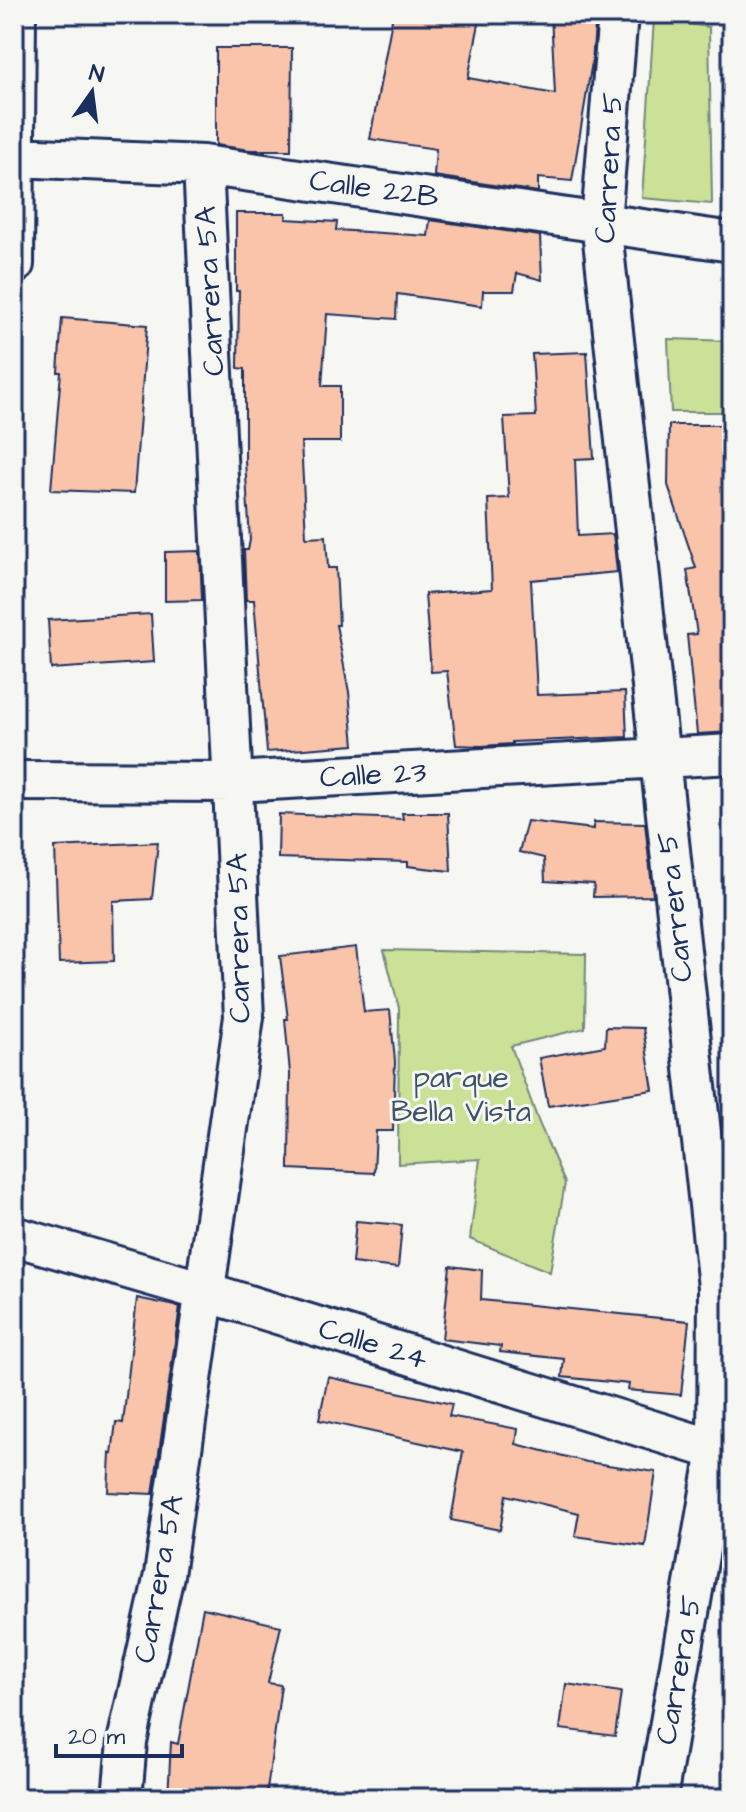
<svg xmlns="http://www.w3.org/2000/svg" width="746" height="1812" font-family="'Architects Daughter',sans-serif">
	<rect width="100%" height="100%" fill="#f6f6f2"/>
	<filter id="ink" filterUnits="userSpaceOnUse"><feTurbulence type="fractalNoise" baseFrequency=".0125" numOctaves="2"/><feDisplacementMap in="SourceGraphic" scale="16" xChannelSelector="R" yChannelSelector="G"/><feConvolveMatrix kernelMatrix="1 2 1 2 8 2 1 2 1" color-interpolation-filters="sRGB"/></filter>
	<g filter="url(#ink)">
		<!-- green -->
		<path fill="#cbe197" stroke="#73887a" stroke-width="2" d="M 654,19 L 709,27 L 712,204 L 642,198 Z
			M 668,339 L 732,341 L 732,412 L 671,412 Z
			M 384,950 L 586,954 L 585,1028 L 511,1046 L 539,1123 L 565,1183 L 550,1272 L 470,1239 L 480,1159 L 398,1164 L 399,1008 Z"/>
		<!-- building -->
		<path fill="#fac4ab" stroke="#1b2f5e" stroke-width="2" d="M 393,14 L 481,14 L 468,78 L 555,94 L 551,14 L 596,14 L 592,62 L 572,181 L 538,178 L 538,192 L 434,176 L 436,149 L 370,139 Z
			M 216,48 L 292,48 L 291,150 L 250,150 L 216,145 Z
			M 236,213 L 286,213 L 286,219 L 337,222 L 336,230 L 428,236 L 430,220 L 540,236 L 542,280 L 517,273 L 514,291 L 483,291 L 482,306 L 397,294 L 396,319 L 327,314 L 322,386 L 340,386 L 340,442 L 301,442 L 306,537 L 326,536 L 328,568 L 336,568 L 339,625 L 336,625 L 349,692 L 354,745 L 267,752 L 254,600 L 246,600 L 244,550 L 248,550 L 250,540 L 245,461 L 245,369 L 238,368 L 239,291 L 236,291 Z
			M 62,318 L 147,325 L 134,493 L 51,490 L 61,372 L 58,372 Z
			M 587,352 L 594,458 L 575,459 L 578,536 L 613,534 L 617,572 L 531,580 L 537,695 L 625,692 L 627,737 L 512,742 L 512,744 L 481,746 L 456,745 L 447,671 L 431,672 L 425,594 L 492,589 L 488,499 L 509,498 L 504,417 L 536,416 L 532,354 Z
			M 669,425 L 732,425 L 732,732 L 697,734 L 687,635 L 697,634 L 687,570 L 696,568 L 668,485 Z
			M 200,551 L 202,600 L 165,601 L 165,552 Z
			M 151,614 L 154,662 L 51,669 L 48,620 Z
			M 402,813 L 448,813 L 451,871 L 408,866 L 408,862 L 278,858 L 279,814 L 403,819 Z
			M 527,821 L 594,829 L 594,822 L 645,823 L 653,896 L 593,897 L 594,884 L 545,881 L 544,858 L 519,852 Z
			M 158,842 L 152,899 L 113,901 L 114,961 L 59,963 L 55,847 Z
			M 356,947 L 364,1012 L 390,1010 L 395,1061 L 393,1131 L 376,1131 L 374,1173 L 289,1169 L 290,1073 L 285,1019 L 288,1019 L 280,956 Z
			M 606,1027 L 643,1028 L 653,1090 L 548,1106 L 539,1058 L 605,1046 Z
			M 356,1221 L 402,1225 L 398,1268 L 352,1263 Z
			M 450,1266 L 482,1270 L 481,1300 L 689,1321 L 681,1395 L 628,1390 L 629,1384 L 562,1377 L 564,1359 L 500,1352 L 501,1346 L 442,1339 Z
			M 137,1298 L 180,1307 L 153,1494 L 108,1492 L 110,1453 L 112,1454 L 116,1422 L 123,1423 Z
			M 328,1377 L 452,1404 L 449,1416 L 518,1429 L 516,1444 L 587,1462 L 656,1472 L 645,1546 L 575,1536 L 579,1513 L 506,1495 L 500,1530 L 451,1520 L 463,1452 L 319,1420 Z
			M 203,1608 L 281,1626 L 268,1683 L 281,1685 L 266,1798 L 168,1798 L 171,1742 L 178,1744 Z
			M 566,1684 L 621,1692 L 615,1736 L 560,1729 Z"/>
		<g fill="none" stroke-linecap="round" stroke-linejoin="round">
			<defs>
				<path id="street" d="M 618,14 L 601,222 L 718,1287 L 717,1451 L 657,1798
					M 15,157 L 203,165 L 732,242
					M 14,264 L 16,14
					M 14,781 L 234,782 L 732,754
					M 14,1236 L 203,1291 L 732,1455
					M 122,1798 L 127,1742 L 164,1575 L 244,1017 L 203,165"/>
			</defs>
			<!-- street casing -->
			<use href="#street" stroke="#1b2f5e" stroke-width="44"/>
			<!-- street -->
			<use href="#street" stroke="#f6f6f2" stroke-width="38"/>
		</g>
	</g>
	<g text-anchor="middle" dominant-baseline="central" stroke-width="6" stroke-linejoin="round" paint-order="stroke">
		<!-- street labels -->
		<g font-size="30" fill="#1b2f5e" stroke="#f6f6f2">
			<text transform="translate(609 168) rotate(-87)">Carrera 5</text>
			<text transform="translate(374 189) rotate(8)">Calle 22B</text>
			<text transform="translate(210 291) rotate(-93)">Carrera 5A</text>
			<text transform="translate(373 775) rotate(-3)">Calle 23</text>
			<text transform="translate(675 907) rotate(-96)">Carrera 5</text>
			<text transform="translate(239 938) rotate(-91)">Carrera 5A</text>
			<text transform="translate(373 1344) rotate(17)">Calle 24</text>
			<text transform="translate(159 1579) rotate(-80)">Carrera 5A</text>
			<text transform="translate(679 1670) rotate(-80)">Carrera 5</text>
		</g>
		<!-- park labels -->
		<g font-size="30" fill="#3e5369" stroke="#f6f6f2">
			<text x="461" y="1078">parque<tspan x="461" dy="34">Bella Vista</tspan></text>
		</g>
	</g>
	<!-- margin -->
	<rect width="746" height="1812" fill="none" stroke="#f6f6f2" stroke-width="48"/>
	<rect x="24" y="24" width="698" height="1764" fill="none" stroke="#1b2f5e" stroke-width="3" filter="url(#ink)"/>
	<!-- north arrow -->
	<g transform="translate(92 92) rotate(14)" stroke="#f6f6f2" stroke-width="6" paint-order="stroke">
	<path d="M0-6L14 30L0 20L-14 30Z" fill="#1b2f5e"/>
	<text y="-12" font-size="22" font-weight="bold" text-anchor="middle" fill="#1b2f5e">N</text>
	</g>
	<!-- scale -->
	<path d="M56 1744v12h126v-12" fill="none" stroke="#1b2f5e" stroke-width="4"/>
	<text x="68" y="1744" font-size="24" fill="#1b2f5e" stroke="#f6f6f2" stroke-width="6" paint-order="stroke">20 m</text>
</svg>
